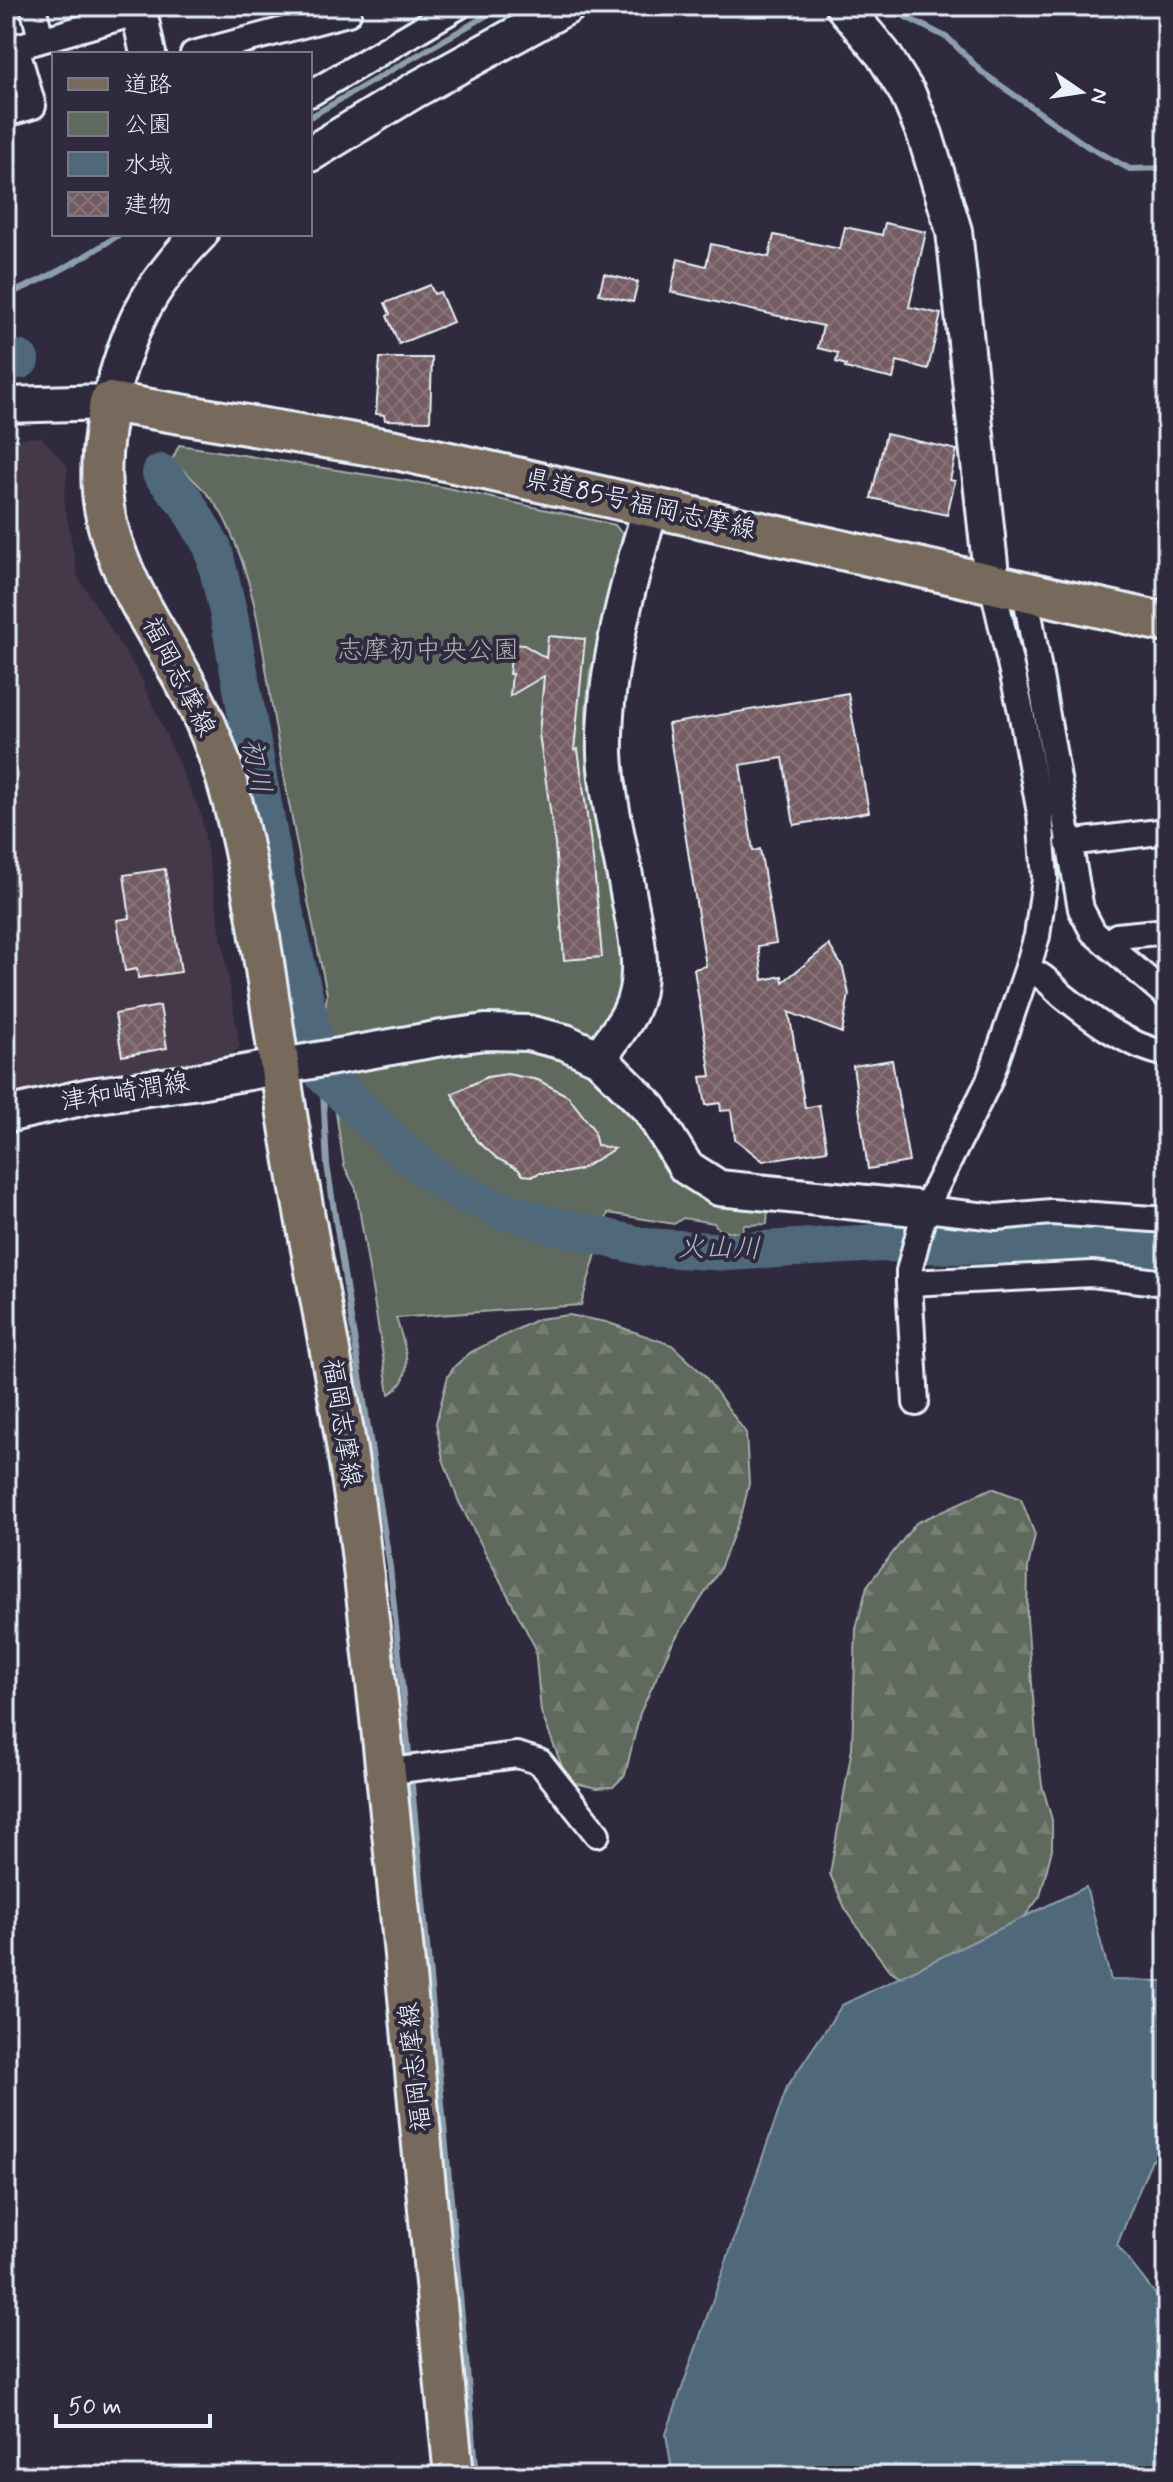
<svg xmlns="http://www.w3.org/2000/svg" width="1173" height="2482" font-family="Mynerve,'Klee One',sans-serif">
	<defs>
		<pattern id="forest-firs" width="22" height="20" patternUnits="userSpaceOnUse" patternTransform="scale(2)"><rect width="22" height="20" fill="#60695d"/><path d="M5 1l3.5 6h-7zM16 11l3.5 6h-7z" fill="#777f75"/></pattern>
		<pattern id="building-cross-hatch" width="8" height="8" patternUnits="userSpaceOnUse" patternTransform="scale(2)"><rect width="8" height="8" fill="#745d62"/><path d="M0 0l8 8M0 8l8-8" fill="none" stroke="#887579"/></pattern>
	</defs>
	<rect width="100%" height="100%" fill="#2f2a3d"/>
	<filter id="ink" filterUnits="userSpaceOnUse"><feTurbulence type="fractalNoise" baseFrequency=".0125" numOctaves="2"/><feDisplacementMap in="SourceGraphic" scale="16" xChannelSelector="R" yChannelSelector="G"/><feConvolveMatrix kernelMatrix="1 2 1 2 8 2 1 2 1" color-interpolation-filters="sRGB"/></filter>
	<g filter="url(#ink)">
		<!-- built -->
		<path fill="#443948" d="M 41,437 L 68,466 L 64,499 L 78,577 L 140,676 L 201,814 L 240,1047 L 228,1058 L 6,1095 L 6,439 Z"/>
		<!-- forest -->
		<path fill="url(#forest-firs)" stroke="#a4adaa" stroke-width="2" d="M 569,1315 L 606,1322 L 672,1345 L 704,1375 L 746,1433 L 749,1484 L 742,1513 L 719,1571 L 672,1644 L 640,1713 L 625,1775 L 613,1787 L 597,1788 L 575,1783 L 563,1769 L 541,1712 L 535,1647 L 459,1502 L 443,1459 L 436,1423 L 448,1376 L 455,1366 L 471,1352 L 538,1319 Z
			M 992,1488 L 1021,1499 L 1035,1535 L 1028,1567 L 1027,1618 L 1036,1736 L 1042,1785 L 1052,1820 L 1052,1849 L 1040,1896 L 1020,1923 L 909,1982 L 889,1970 L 868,1942 L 845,1908 L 830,1874 L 852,1748 L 856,1629 L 867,1586 L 916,1523 Z"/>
		<!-- park -->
		<path fill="#60695d" stroke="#a4adaa" stroke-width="2" d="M 179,445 L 438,486 L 615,525 L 622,534 L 623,550 L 601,642 L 590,671 L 586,711 L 587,747 L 595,804 L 624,968 L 625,992 L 601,1039 L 657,1135 L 768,1207 L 767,1224 L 744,1225 L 742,1233 L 719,1230 L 714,1223 L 683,1218 L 674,1224 L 608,1213 L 581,1305 L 396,1318 C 404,1343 418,1378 389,1394 L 356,1189 L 344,1166 L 323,1026 L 327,994 C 309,907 291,819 276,731 C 264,662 258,588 227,524 C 215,497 194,480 172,460 Z"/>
		<!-- water -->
		<path fill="#50687a" stroke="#8d9fac" stroke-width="2" d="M 1086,1887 L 1111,1980 L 1167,1981 L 1167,2149 L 1151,2161 L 1117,2245 L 1167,2309 L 1167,2476 L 673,2476 L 666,2434 L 787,2087 L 842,2005 Z"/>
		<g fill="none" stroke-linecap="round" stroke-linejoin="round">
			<!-- stream -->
			<path stroke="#8d9fac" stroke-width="6" d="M 884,6 L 948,38 L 983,73 L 1087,146 L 1130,169 L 1167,168
				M 310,117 L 503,6
				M 6,295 C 46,280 84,258 120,234
				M 322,1073 L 327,1165 L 390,1567 L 410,1764
				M 411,1775 L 477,2476"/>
			<!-- river -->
			<path stroke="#50687a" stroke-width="38" d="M 6,357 L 20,360
				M 161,473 L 186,502 L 213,548 L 229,616 L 276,876 L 322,1073 L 406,1154 L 448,1186 L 494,1207 L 548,1224 L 645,1247 L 728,1252 L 880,1243 L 958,1245 L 1107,1243 L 1167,1256"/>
		</g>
		<!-- building -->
		<path fill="url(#building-cross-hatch)" stroke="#e8f1f8" stroke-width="2" d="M 885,223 L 926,232 L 909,307 L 941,314 L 928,369 L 897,361 L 893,379 L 845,368 L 846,365 L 836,362 L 838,353 L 818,348 L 823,326 L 671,292 L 678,259 L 706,266 L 711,244 L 769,257 L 774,235 L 840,249 L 845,227 L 882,235 Z
			M 604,274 L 638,282 L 633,302 L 599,294 Z
			M 430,285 L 434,294 L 440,292 L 453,322 L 399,344 L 387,316 L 390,314 L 385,303 Z
			M 380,358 L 432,358 L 430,421 L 385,420 L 384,415 L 376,414 Z
			M 886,434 L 957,450 L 950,480 L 955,481 L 947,515 L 871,498 Z
			M 548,636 L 585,639 L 574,750 L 578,749 L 594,867 L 602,957 L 564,960 L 555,844 L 539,734 L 544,676 L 510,696 L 512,674 L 509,674 L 513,644 L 524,645 L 546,658 Z
			M 848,693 L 869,812 L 794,825 L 783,758 L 740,765 L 753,851 L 760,849 L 776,943 L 758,946 L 763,980 L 782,976 L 783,982 L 829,945 L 843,968 L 849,994 L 842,1033 L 789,1012 L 805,1108 L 819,1105 L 827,1150 L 763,1161 L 735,1139 L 731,1110 L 721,1111 L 720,1103 L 706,1105 L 701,1077 L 711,1076 L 694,969 L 706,966 L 668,724 Z
			M 165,869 L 181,972 L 138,978 L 137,969 L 125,971 L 117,920 L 130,918 L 124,875 Z
			M 160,1006 L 167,1048 L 122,1056 L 115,1014 Z
			M 892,1060 L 909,1162 L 868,1169 L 853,1066 Z
			M 507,1074 L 538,1080 L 568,1096 L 593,1129 L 597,1145 L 614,1149 L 579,1170 L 564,1173 L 539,1173 L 533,1176 L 523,1175 L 518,1169 L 498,1159 L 476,1140 L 452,1094 L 487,1077 Z"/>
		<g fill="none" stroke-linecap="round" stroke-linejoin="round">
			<defs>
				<path id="street" d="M 33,6 L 41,39
					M 6,50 L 139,12
					M 193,54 L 348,13
					M 310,94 L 459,6
					M 6,114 L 33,106 L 16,47
					M 992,583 L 1021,711 L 1040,813 L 1045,879 L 1037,936 L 1027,970 L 989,1081 L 925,1209 L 909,1271 L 909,1283 L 1092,1274 L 1157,1282 L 1167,1285
					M 1033,593 L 1028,608 L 1081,909 L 1093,932 L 1167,996
					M 1068,843 L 1167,831
					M 1106,943 L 1117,936 L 1167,931
					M 1027,970 C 1043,974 1050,984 1062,995 C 1093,1020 1127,1046 1167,1054
					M 925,1209 L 996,1217 L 1051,1212 L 1167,1220
					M 909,1283 L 916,1403
					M 384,1772 L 517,1755 L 540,1762 L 597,1834"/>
				<path id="secondary" d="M 138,6 L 148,54
					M 843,6 L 883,54 L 908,94 L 925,135 L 954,231 L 992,583
					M 310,154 L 415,90 L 568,6
					M 6,405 L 109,402 C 130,328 144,291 200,234
					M 599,1058 C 609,1043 622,1028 630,1012 C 648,974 635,932 628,892 C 620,847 607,799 605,753 C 603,674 628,583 651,507
					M 6,1115 L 90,1096 L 192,1082 L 442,1038 L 485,1032 L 528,1033 L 565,1042 L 599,1058 L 650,1109 L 686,1167 L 719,1188 L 925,1209"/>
				<path id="primary" d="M 454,2476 C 422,2165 398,1854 360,1544 C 343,1399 310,1257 287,1114 C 271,1016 260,916 237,820 C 228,782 216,744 199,709 C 167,642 117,583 104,508 C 98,472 103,438 109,402 L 396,450 L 1167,623"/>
			</defs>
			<!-- street casing -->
			<use href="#street" stroke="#e8f1f8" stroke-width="30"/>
			<!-- secondary casing -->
			<use href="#secondary" stroke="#e8f1f8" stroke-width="40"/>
			<!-- primary casing -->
			<use href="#primary" stroke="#e8f1f8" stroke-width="44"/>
			<!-- street -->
			<use href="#street" stroke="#2f2a3d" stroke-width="24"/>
			<!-- secondary -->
			<use href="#secondary" stroke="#2f2a3d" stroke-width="34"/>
			<!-- primary -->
			<use href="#primary" stroke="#77695c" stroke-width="38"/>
		</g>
	</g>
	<g text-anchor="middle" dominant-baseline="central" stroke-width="8" stroke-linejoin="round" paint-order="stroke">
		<!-- street labels -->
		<g font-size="26" fill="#e8f1f8" stroke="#2f2a3d">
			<text transform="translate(640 505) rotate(13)">県道85号福岡志摩線</text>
			<text transform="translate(178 677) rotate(63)">福岡志摩線</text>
			<text transform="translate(125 1093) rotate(-9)">津和崎潤線</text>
			<text transform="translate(341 1423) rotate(81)">福岡志摩線</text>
			<text transform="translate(416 2067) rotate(-96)">福岡志摩線</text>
		</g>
		<!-- park labels -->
		<g font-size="26" fill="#abb4b2" stroke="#2f2a3d">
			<text x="428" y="651">志摩初中央公園</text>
		</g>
		<!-- water labels -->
		<g font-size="28" font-style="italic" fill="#abbac6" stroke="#2f2a3d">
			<text transform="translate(255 766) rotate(79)">初川</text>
			<text transform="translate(719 1249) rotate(1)">火山川</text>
		</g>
	</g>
	<!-- margin -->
	<rect width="1173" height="2482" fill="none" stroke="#2f2a3d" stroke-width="32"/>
	<rect x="16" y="16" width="1141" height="2450" fill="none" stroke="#e8f1f8" stroke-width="3" filter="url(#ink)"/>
	<!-- legend -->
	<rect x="52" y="52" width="260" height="184" fill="#2f2a3d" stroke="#797a88" stroke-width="2"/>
	<rect x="68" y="78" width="40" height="12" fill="#77695c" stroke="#797a88" stroke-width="2"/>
	<text x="124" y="92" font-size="24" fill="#e8f1f8">道路</text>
	<rect x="68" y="112" width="40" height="24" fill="#60695d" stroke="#797a88" stroke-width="2"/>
	<text x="124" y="132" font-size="24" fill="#e8f1f8">公園</text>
	<rect x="68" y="152" width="40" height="24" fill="#50687a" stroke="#797a88" stroke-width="2"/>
	<text x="124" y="172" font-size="24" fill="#e8f1f8">水域</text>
	<rect x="68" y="192" width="40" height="24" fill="url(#building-cross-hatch)" stroke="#797a88" stroke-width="2"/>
	<text x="124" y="212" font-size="24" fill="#e8f1f8">建物</text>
	<!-- north arrow -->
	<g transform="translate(1081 92) rotate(103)" stroke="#2f2a3d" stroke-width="6" paint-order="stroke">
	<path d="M0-6L14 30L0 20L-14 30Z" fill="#e8f1f8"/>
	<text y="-12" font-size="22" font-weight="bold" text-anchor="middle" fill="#e8f1f8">N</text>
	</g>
	<!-- scale -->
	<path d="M56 2414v12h154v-12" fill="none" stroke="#e8f1f8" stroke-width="4"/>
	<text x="68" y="2414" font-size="24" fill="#e8f1f8" stroke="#2f2a3d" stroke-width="6" paint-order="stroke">50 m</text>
</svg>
